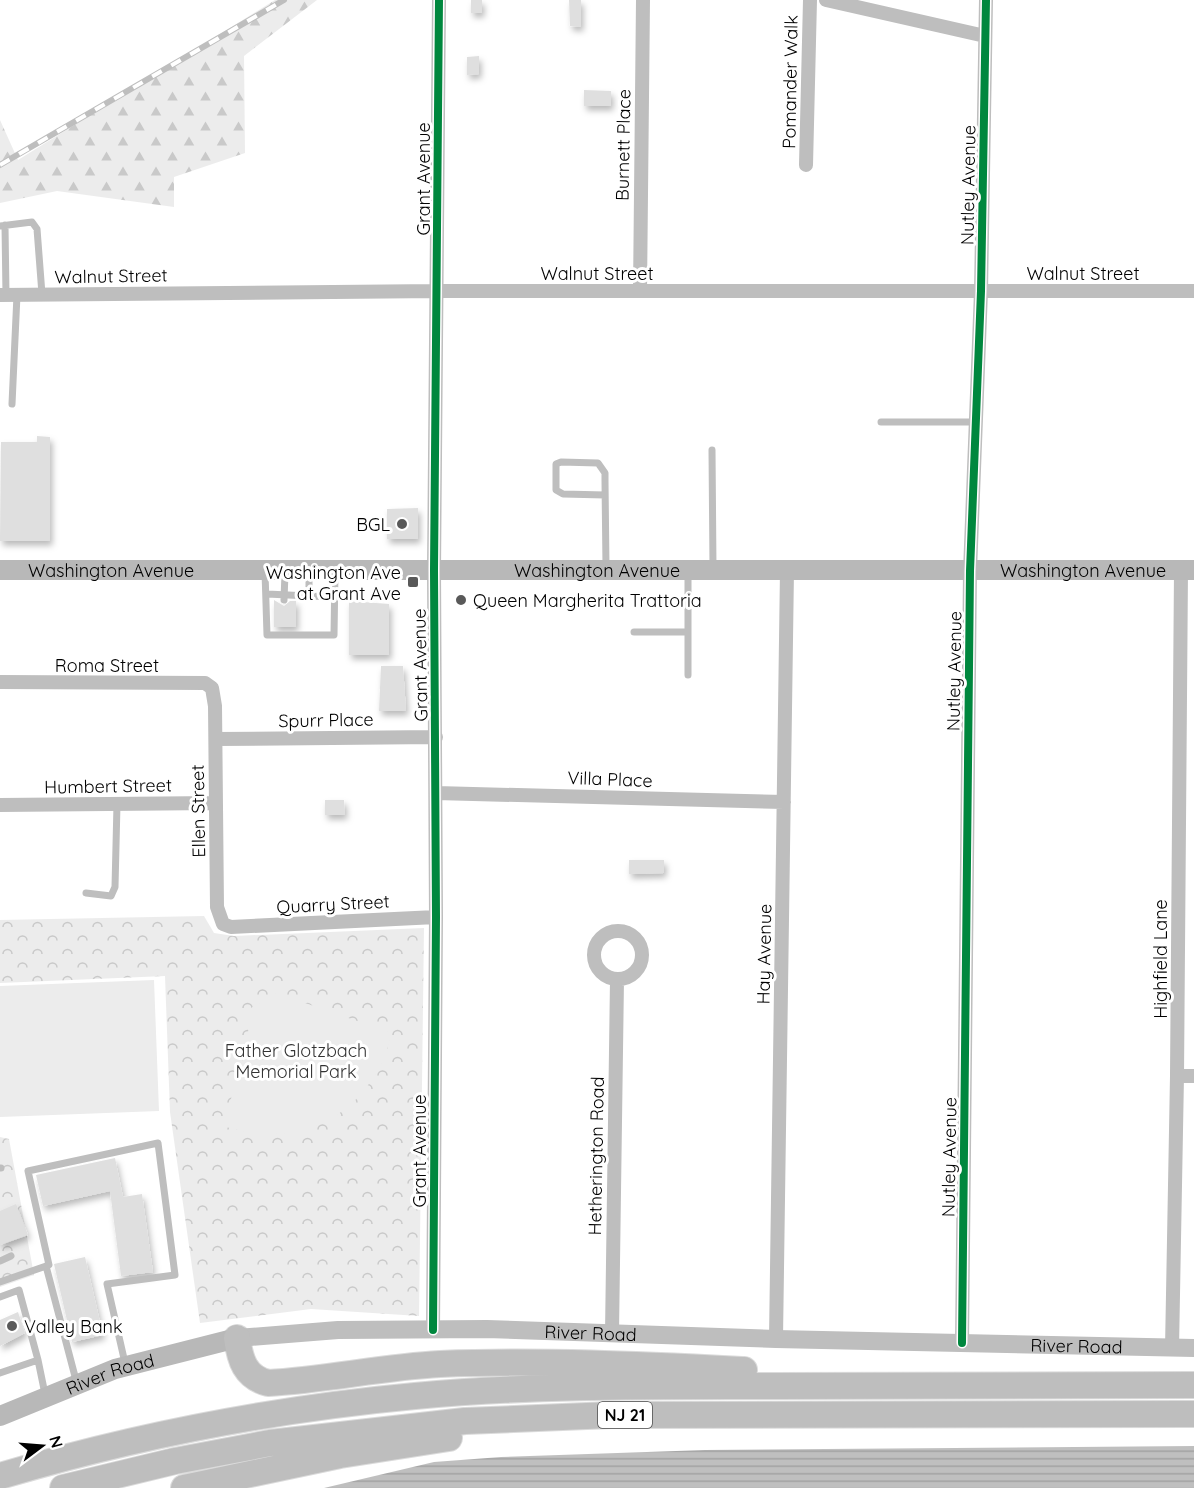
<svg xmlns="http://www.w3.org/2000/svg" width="1194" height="1488" font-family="Quicksand,sans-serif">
	<defs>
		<pattern id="forest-firs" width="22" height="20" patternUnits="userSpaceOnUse" patternTransform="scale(1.5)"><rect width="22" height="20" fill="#ececec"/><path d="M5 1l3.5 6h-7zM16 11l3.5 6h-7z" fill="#c9c9c9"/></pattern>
		<pattern id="park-crowns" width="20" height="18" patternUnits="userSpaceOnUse" patternTransform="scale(1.5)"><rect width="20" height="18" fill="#ececec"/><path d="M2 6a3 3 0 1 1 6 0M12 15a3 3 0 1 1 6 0" fill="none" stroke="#c9c9c9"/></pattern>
		<pattern id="water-rules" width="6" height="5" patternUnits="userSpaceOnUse" patternTransform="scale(1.5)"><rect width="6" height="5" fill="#bfbfbf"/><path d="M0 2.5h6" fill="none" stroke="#a2a2a2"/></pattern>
		<filter id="shadow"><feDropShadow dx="2.5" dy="4.5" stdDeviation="3" flood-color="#0004"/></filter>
	</defs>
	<rect width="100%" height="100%" fill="#fff"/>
	<!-- forest -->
	<path fill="url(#forest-firs)" d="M 275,0 L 317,0 L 244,56 L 245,153 L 174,177 L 174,207 L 57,191 L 0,203 L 0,120 L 18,160 Z"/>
	<!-- park -->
	<path fill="url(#park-crowns)" d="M 204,916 L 214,933 L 234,936 L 424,928 L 419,1316 L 311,1309 L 200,1323 L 170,1112 L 165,976 L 0,983 L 0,920 Z
		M 0,1137 L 9,1139 L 34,1275 L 0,1287 Z"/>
	<!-- pitch -->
	<path fill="#ececec" d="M 154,980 L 159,1111 L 0,1117 L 0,986 Z
		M 276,993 L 392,1033 C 372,1113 302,1152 223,1126 L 246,1048 L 251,1008 Z"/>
	<!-- water -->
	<path fill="url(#water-rules)" d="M 1194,1446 L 1194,1488 L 324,1488 L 434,1462 L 501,1457 L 705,1450 Z"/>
	<!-- building -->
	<path fill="#dfdfdf" filter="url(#shadow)" d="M 471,0 L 482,0 L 482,13 L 471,13 Z
		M 569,0 L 581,0 L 581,27 L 570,26 Z
		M 479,56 L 479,74 L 467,75 L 467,57 Z
		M 584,90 L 611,91 L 611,106 L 584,106 Z
		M 37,436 L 50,437 L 50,541 L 0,541 L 1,442 L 37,442 Z
		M 418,508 L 418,539 L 387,539 L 387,509 Z
		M 274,600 L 284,606 L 290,601 L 296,601 L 296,627 L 274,627 Z
		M 349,601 L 389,604 L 389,655 L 349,655 Z
		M 381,666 L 403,666 L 406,711 L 379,711 Z
		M 325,800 L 344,800 L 345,815 L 325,815 Z
		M 629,860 L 664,860 L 664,873 L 629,874 Z
		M 115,1158 L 123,1197 L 142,1194 L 153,1272 L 121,1276 L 110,1191 L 43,1206 L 36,1175 Z
		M 16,1204 L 28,1235 L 0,1245 L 0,1211 Z
		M 85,1257 L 103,1335 L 72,1342 L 54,1264 Z
		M 18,1312 L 25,1333 L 0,1346 L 0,1320 Z"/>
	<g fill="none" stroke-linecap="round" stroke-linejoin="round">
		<defs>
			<path id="motorway" d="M 237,1338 C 240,1360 245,1377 268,1383 C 325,1380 382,1367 440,1364 C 541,1360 642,1365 744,1370
				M 0,1476 C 135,1436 274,1409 415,1396 C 533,1385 652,1386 771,1386 C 912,1385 1053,1385 1194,1385
				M 63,1488 L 175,1461 L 270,1443 L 465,1421 L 611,1415 L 1194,1414
				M 184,1488 L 340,1455 L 449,1438"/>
		</defs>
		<!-- motorway casing -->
		<use href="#motorway" stroke="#dbdbdb" stroke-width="28"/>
		<!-- service -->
		<path stroke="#bebebe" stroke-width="7" d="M 5,225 L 6,295
			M 0,226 L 32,222 L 37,229 L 42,294
			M 12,404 L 17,295
			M 881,422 L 976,422
			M 712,450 L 713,567
			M 605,495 L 563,494 L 556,490 L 556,464 L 561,462 L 598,463 L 605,473 L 605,481 L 606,567
			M 265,572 L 267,635 L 334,635 L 335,572
			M 309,573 L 309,596 L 334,597
			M 688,573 L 688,675
			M 267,594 L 309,596
			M 284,600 L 285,573
			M 634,632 L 688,632
			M 86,893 L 111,896 L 115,887 L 117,804
			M 0,1168 L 1,1168
			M 0,1261 L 11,1256
			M 46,1266 L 77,1384
			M 0,1282 L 49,1265 L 28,1171 L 158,1143 L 175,1275 L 107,1284 L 125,1363
			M 0,1297 L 19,1290 L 38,1360 L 0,1373
			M 38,1360 L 45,1394"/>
		<!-- minor -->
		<path stroke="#bebebe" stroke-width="14" d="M 826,0 L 985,36
			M 806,165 L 810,0
			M 640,291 L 643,0
			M 0,295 L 438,291 L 1194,291
			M 0,682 L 205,683 L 212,688 L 215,706 L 217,907 L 223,924 L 231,927 L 436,917
			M 216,739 L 436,737
			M 436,793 L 784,802
			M 0,805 L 216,803
			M594 955a24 24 0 1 1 48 0a24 24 0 1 1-48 0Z
			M 1177,1076 L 1194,1076
			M 433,1330 L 436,917 L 434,570 L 439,0
			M 612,1333 L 617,980
			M 776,1339 L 787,570
			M 962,1343 L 970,571 L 981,291 L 986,0
			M 1172,1349 L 1177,1076 L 1181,570"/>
		<!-- tertiary -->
		<path stroke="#bebebe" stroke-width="18" id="s1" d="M 237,1338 L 338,1330 L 487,1329 L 776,1339 L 1194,1348"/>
		<!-- secondary -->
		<g stroke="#b8b8b8" stroke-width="20">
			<path id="s2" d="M 0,570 L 1194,570"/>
			<path id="s3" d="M 0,1416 L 115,1369 L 237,1338"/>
		</g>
		<!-- motorway -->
		<use href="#motorway" stroke="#bebebe" stroke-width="26"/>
		<defs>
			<path id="rail" d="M 0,165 L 284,0"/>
		</defs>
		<!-- rail casing -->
		<use href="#rail" stroke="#bebebe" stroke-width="6"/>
		<!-- rail -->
		<use href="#rail" stroke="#fff" stroke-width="4" stroke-dasharray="11" stroke-linecap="butt"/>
		<defs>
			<path id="cycleway" d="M 433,1330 L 436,917 L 434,570 L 439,0
				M 962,1343 L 970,571 L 981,291 L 986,0"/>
		</defs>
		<!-- cycleway casing -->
		<use href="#cycleway" stroke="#fff" stroke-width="11"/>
		<!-- cycleway -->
		<use href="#cycleway" stroke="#00873e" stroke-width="8"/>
	</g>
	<!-- markers -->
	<g fill="#595959" stroke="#fff" stroke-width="2">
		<circle cx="402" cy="524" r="6"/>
		<rect x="407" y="576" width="12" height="12" rx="3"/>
		<circle cx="461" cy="600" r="6"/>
		<circle cx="12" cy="1326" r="6"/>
	</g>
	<g text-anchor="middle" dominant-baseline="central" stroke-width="6" stroke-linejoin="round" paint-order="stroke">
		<!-- shield labels -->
		<rect fill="#fff" stroke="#4c4c4c" stroke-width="1.5" x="598" y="1402" width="54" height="26" rx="4.5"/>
		<g font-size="16" font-weight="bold" fill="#000">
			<text x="625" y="1415">NJ 21</text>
		</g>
		<!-- street labels -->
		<g font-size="18" fill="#000" stroke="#fff">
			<text transform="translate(790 82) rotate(-89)">Pomander Walk</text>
			<text transform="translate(623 145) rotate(-89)">Burnett Place</text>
			<text transform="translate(423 179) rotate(-90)">Grant Avenue</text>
			<text transform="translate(968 185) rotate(-89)">Nutley Avenue</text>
			<text x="597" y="273">Walnut Street</text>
			<text x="1083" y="273">Walnut Street</text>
			<text transform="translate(111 276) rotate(-1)">Walnut Street</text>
			<text stroke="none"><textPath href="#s2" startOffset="111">Washington Avenue</textPath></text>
			<text stroke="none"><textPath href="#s2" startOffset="597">Washington Avenue</textPath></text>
			<text stroke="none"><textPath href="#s2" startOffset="1083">Washington Avenue</textPath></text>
			<text x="107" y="665">Roma Street</text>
			<text transform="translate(420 665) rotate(-91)">Grant Avenue</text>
			<text transform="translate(954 671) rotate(-89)">Nutley Avenue</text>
			<text transform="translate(326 720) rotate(-1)">Spurr Place</text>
			<text transform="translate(610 779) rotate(2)">Villa Place</text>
			<text transform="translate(108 786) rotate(-1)">Humbert Street</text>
			<text transform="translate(198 811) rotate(-91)">Ellen Street</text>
			<text transform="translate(333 904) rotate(-3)">Quarry Street</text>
			<text transform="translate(764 954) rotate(-89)">Hay Avenue</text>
			<text transform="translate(1160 959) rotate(-90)">Highfield Lane</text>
			<text transform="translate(419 1151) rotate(-90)">Grant Avenue</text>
			<text transform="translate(596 1156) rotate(-89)">Hetherington Road</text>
			<text transform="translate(949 1157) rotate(-89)">Nutley Avenue</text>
			<text stroke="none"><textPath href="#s1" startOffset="354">River Road</textPath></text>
			<text stroke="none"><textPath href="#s1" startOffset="840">River Road</textPath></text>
			<text stroke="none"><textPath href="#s3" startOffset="118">River Road</textPath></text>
		</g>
		<!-- poi labels -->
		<g font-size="18" fill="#000" stroke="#fff" text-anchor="end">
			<text x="390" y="524">BGL</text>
			<text x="401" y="572">Washington Ave<tspan x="401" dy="21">at Grant Ave</tspan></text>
			<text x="473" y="600" text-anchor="start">Queen Margherita Trattoria</text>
			<text x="24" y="1326" text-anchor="start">Valley Bank</text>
		</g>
		<!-- park labels -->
		<g font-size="18" fill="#333" stroke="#fff">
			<text x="296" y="1050">Father Glotzbach<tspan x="296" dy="21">Memorial Park</tspan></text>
		</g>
	</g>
	<!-- north arrow -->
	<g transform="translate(42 1446) rotate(74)" stroke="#ffffff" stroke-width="4.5" paint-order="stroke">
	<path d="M0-4.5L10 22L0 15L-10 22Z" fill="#000000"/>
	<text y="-9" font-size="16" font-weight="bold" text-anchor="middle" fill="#000000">N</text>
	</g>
</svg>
